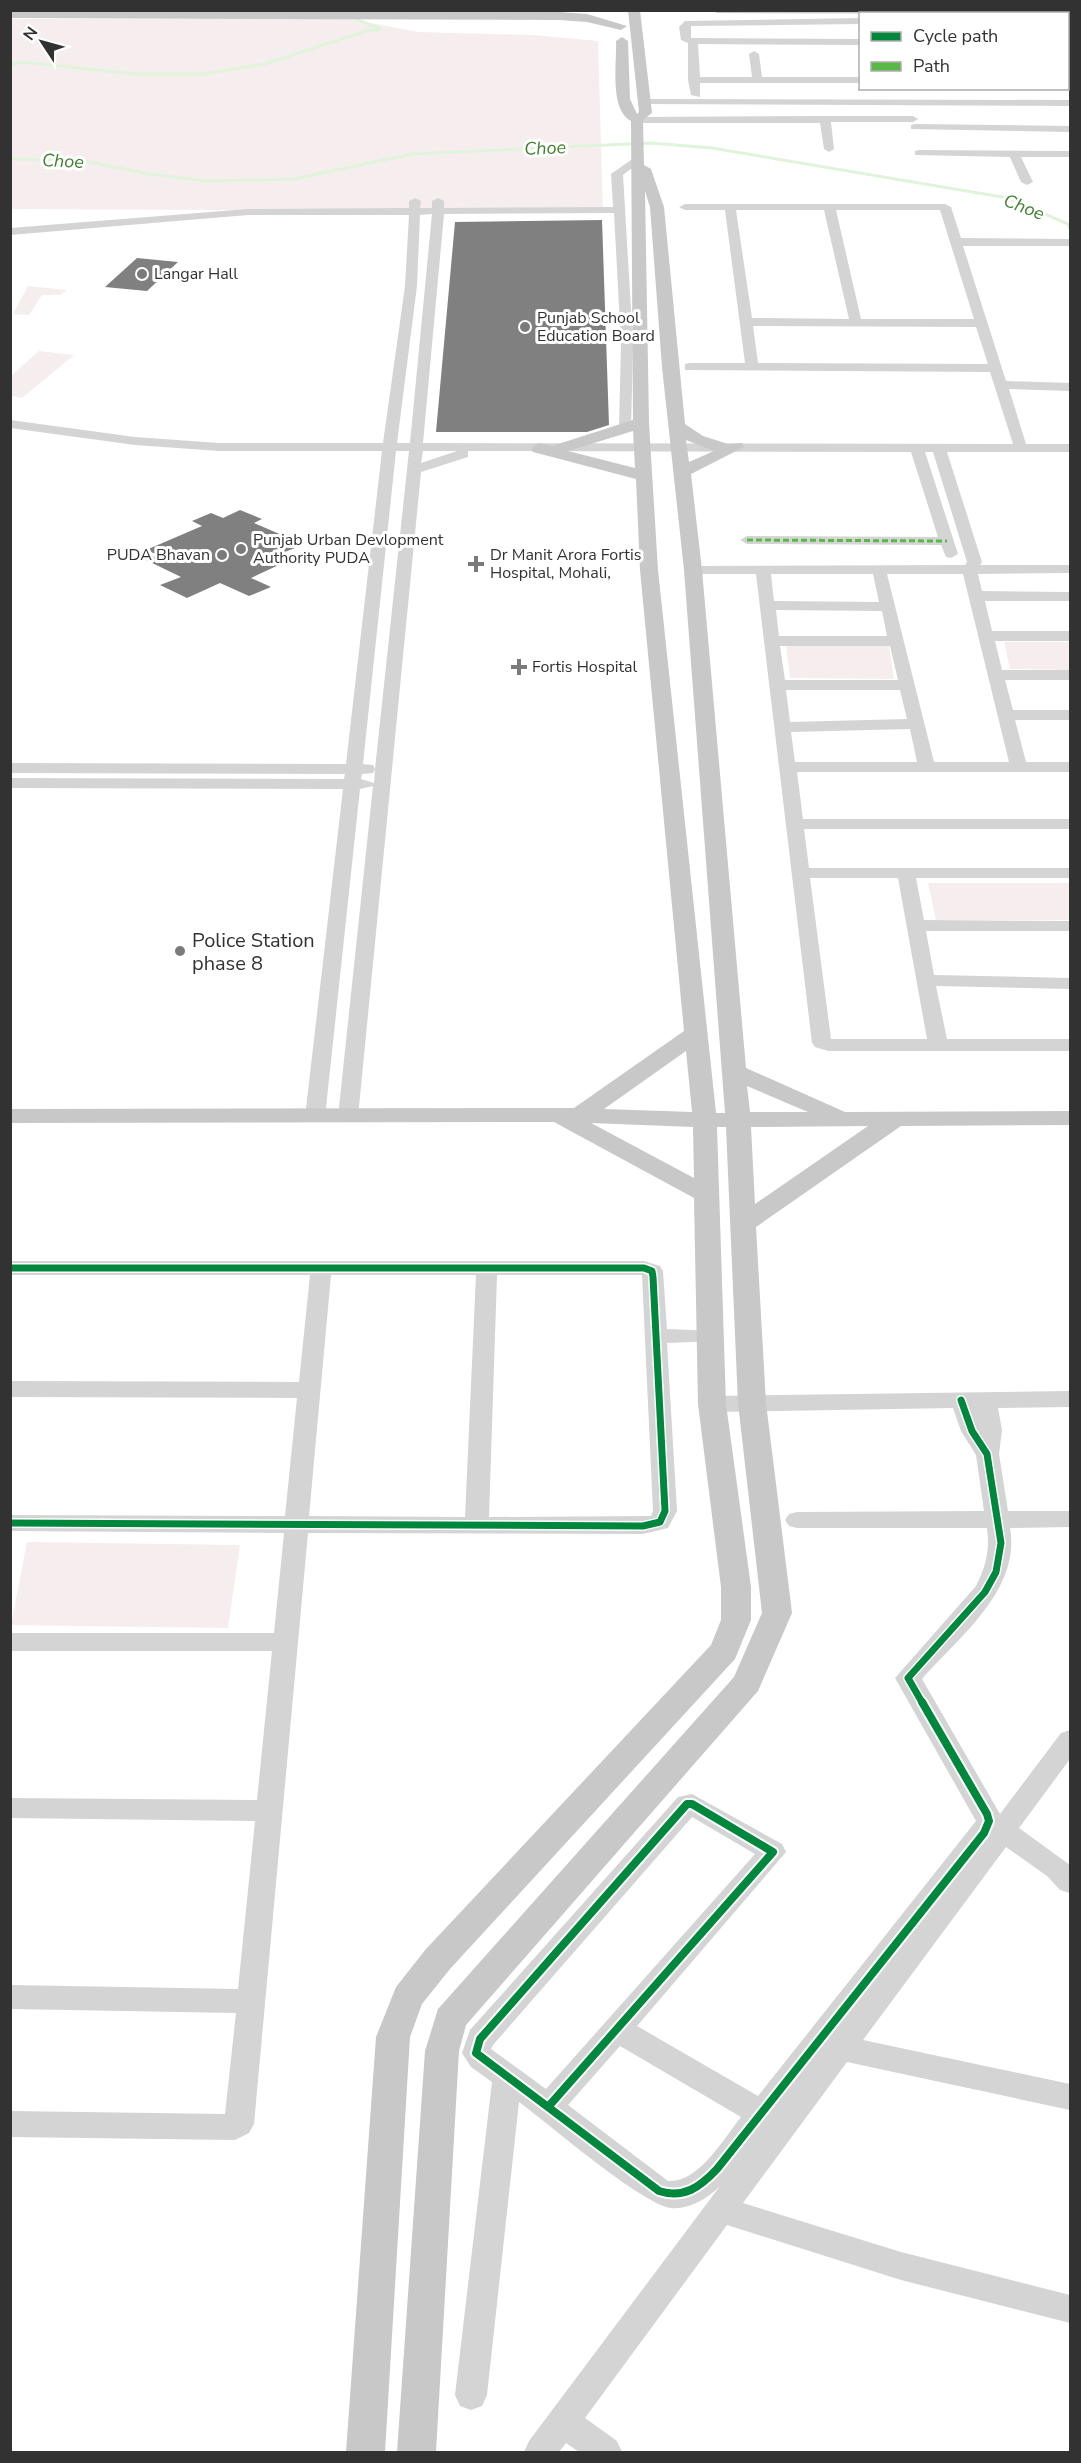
<svg xmlns="http://www.w3.org/2000/svg" width="1081" height="2463" font-family="'Nunito Sans',sans-serif">
	<rect width="100%" height="100%" fill="#fff"/>
	<!-- green -->
	<path fill="#f6edef" d="M 11,19 L 350,19 L 418,32 L 533,35 L 598,41 L 603,212 L 11,209 Z
		M 28,286 L 67,290 L 60,295 L 42,295 L 29,315 L 13,314 Z
		M 39,351 L 74,355 L 22,398 L 11,396 L 11,376 Z
		M 1004,642 L 1070,642 L 1070,670 L 1010,669 Z
		M 786,645 L 889,646 L 894,679 L 790,678 Z
		M 928,883 L 1070,883 L 1070,920 L 936,920 Z
		M 27,1542 L 240,1545 L 228,1628 L 11,1625 Z"/>
	<g fill="none" stroke-linecap="round" stroke-linejoin="round">
		<!-- stream -->
		<path stroke="#e0f4db" stroke-width="3" d="M 10,65 L 22,62 L 135,74 L 203,74 L 265,64 L 366,31 L 381,29 L 353,18 L 353,10
			M 10,159 L 79,160 L 149,174 L 207,181 L 294,179 L 412,154 L 650,143 L 712,148 L 1008,198 L 1068,224 L 1070,229"/>
	</g>
	<!-- building -->
	<path fill="#808080" d="M 602,220 L 609,425 L 587,432 L 436,432 L 455,222 Z
		M 137,258 L 178,262 L 147,291 L 105,287 Z
		M 240,510 L 262,519 L 254,523 L 298,542 L 291,546 L 295,548 L 282,553 L 294,558 L 251,578 L 271,587 L 249,596 L 220,583 L 187,598 L 160,585 L 181,577 L 146,560 L 158,555 L 146,550 L 202,526 L 192,521 L 211,513 L 223,518 Z"/>
	<g fill="none" stroke-linecap="round" stroke-linejoin="round">
		<!-- minor -->
		<path fill="#d4d4d4" fill-rule="evenodd" d="M 860,18 L 860,24 L 691,26 L 691,38 L 693,38 L 860,39 L 860,45 L 698,44 L 700,77 L 752,77 L 749,54 L 754,51 L 759,54 L 762,77 L 860,77 L 860,83 L 700,83 L 700,97 L 691,95 L 688,80 L 688,43 L 681,40 L 679,27 L 685,21 Z
			M 1068,21 L 1070,21 L 1070,27 L 1068,27 Z
			M 1068,55 L 1070,55 L 1070,61 L 1068,61 Z
			M 1068,81 L 1070,81 L 1070,87 L 1068,87 Z
			M 645,99 L 1070,100 L 1070,106 L 641,104 L 641,100 Z
			M 825,116 L 913,116 L 918,119 L 913,122 L 831,122 L 834,149 L 829,152 L 824,149 L 820,123 L 637,123 L 632,120 L 637,117 Z
			M 915,124 L 1070,126 L 1070,132 L 911,129 L 911,125 Z
			M 919,150 L 1070,151 L 1070,157 L 1021,157 L 1033,182 L 1027,185 L 1021,182 L 1010,157 L 915,155 L 915,151 Z
			M 631,160 L 640,162 L 623,175 L 633,343 L 631,430 L 626,431 L 619,427 L 621,343 L 614,213 L 444,214 L 423,443 L 1013,444 L 990,372 L 685,370 L 685,364 L 690,363 L 745,363 L 725,210 L 685,210 L 679,207 L 685,204 L 945,204 L 951,207 L 961,238 L 1070,239 L 1070,246 L 963,246 L 1006,381 L 1070,383 L 1070,391 L 1009,389 L 1026,444 L 1070,444 L 1070,452 L 947,452 L 982,562 L 980,565 L 1070,565 L 1070,573 L 978,574 L 982,591 L 1070,592 L 1070,601 L 985,601 L 992,631 L 1070,631 L 1070,641 L 995,641 L 1002,670 L 1070,670 L 1070,680 L 1005,680 L 1013,710 L 1070,710 L 1070,720 L 1015,720 L 1026,762 L 1070,762 L 1070,772 L 797,772 L 803,819 L 1070,819 L 1070,829 L 804,829 L 809,868 L 1070,868 L 1070,878 L 916,878 L 924,920 L 1070,921 L 1070,931 L 926,931 L 934,975 L 1070,978 L 1070,989 L 936,986 L 947,1039 L 1070,1039 L 1070,1051 L 828,1051 L 815,1047 L 812,1043 L 756,574 L 693,574 L 686,570 L 693,566 L 965,565 L 967,562 L 933,452 L 925,452 L 958,554 L 951,558 L 946,557 L 941,545 L 747,544 L 740,540 L 747,536 L 938,537 L 911,452 L 468,451 L 468,457 L 421,472 L 358,1117 L 355,1121 L 341,1121 L 338,1117 L 373,786 L 360,789 L 325,1117 L 322,1121 L 308,1121 L 305,1117 L 343,789 L 10,788 L 10,778 L 344,779 L 345,774 L 10,773 L 10,763 L 346,764 L 382,451 L 219,451 L 135,445 L 10,428 L 10,420 L 135,437 L 219,443 L 383,443 L 405,286 L 409,215 L 248,215 L 10,235 L 10,228 L 248,209 L 409,208 L 409,201 L 415,198 L 421,201 L 420,208 L 432,208 L 432,201 L 438,198 L 444,201 L 444,208 L 613,207 L 611,174 ZM 736,210 L 824,210 L 849,319 L 752,318 ZM 836,210 L 940,210 L 974,319 L 861,319 ZM 432,214 L 410,443 L 397,443 L 417,286 L 420,215 ZM 753,326 L 976,327 L 988,364 L 758,363 ZM 396,451 L 409,451 L 375,769 L 373,765 L 363,764 ZM 423,451 L 457,451 L 421,463 ZM 771,574 L 873,574 L 879,602 L 774,601 ZM 887,574 L 963,574 L 1009,762 L 934,762 ZM 776,610 L 882,611 L 887,636 L 779,636 ZM 780,646 L 890,646 L 898,680 L 785,680 ZM 786,690 L 900,690 L 907,719 L 790,722 ZM 910,729 L 917,762 L 795,762 L 791,732 ZM 375,769 L 374,783 L 361,779 L 362,774 L 373,773 ZM 810,878 L 898,878 L 927,1039 L 831,1039 Z
			M 10,1261 L 644,1261 L 660,1266 L 663,1271 L 667,1329 L 718,1331 L 721,1336 L 718,1341 L 667,1343 L 677,1511 L 668,1528 L 643,1534 L 308,1533 L 254,2124 L 249,2133 L 235,2140 L 10,2137 L 10,2111 L 225,2114 L 236,2013 L 10,2009 L 10,1985 L 238,1989 L 255,1821 L 10,1818 L 10,1798 L 257,1800 L 272,1651 L 10,1651 L 10,1633 L 274,1633 L 284,1533 L 10,1531 L 10,1515 L 285,1516 L 297,1398 L 10,1397 L 10,1381 L 299,1382 L 310,1275 L 10,1275 ZM 331,1275 L 476,1275 L 465,1517 L 309,1516 ZM 497,1275 L 642,1275 L 653,1511 L 651,1516 L 489,1517 Z
			M 1070,1391 L 1070,1407 L 998,1408 L 1002,1430 L 999,1454 L 1008,1511 L 1070,1511 L 1070,1527 L 1010,1528 C 1021,1590 959,1637 922,1679 L 1000,1814 L 1061,1733 L 1070,1730 L 1070,1759 L 1019,1828 L 1070,1865 L 1070,1893 L 1060,1890 L 1047,1876 L 1006,1847 L 863,2040 L 1070,2084 L 1070,2110 L 847,2062 L 743,2203 L 901,2252 L 1070,2295 L 1070,2323 L 901,2280 L 727,2225 L 585,2418 L 617,2441 L 622,2452 L 579,2452 L 566,2443 L 559,2452 L 524,2452 L 529,2441 L 720,2186 C 708,2198 689,2210 671,2208 C 641,2204 549,2124 519,2102 L 487,2395 L 482,2406 L 471,2410 L 460,2406 L 455,2395 L 492,2082 L 471,2067 L 462,2053 L 470,2030 L 678,1797 L 692,1794 L 782,1844 L 786,1852 L 637,2026 L 758,2096 L 976,1821 L 895,1678 L 976,1586 C 986,1567 990,1549 987,1528 L 797,1528 L 789,1526 L 785,1520 L 789,1514 L 797,1512 L 984,1511 L 976,1455 L 961,1431 L 953,1408 L 712,1412 L 704,1409 L 701,1404 L 704,1399 L 712,1396 ZM 692,1817 L 755,1854 L 546,2089 L 491,2049 L 493,2045 ZM 620,2046 L 741,2117 C 724,2138 699,2183 668,2181 L 568,2105 Z"/>
		<!-- major -->
		<path fill="#c8c8c8" fill-rule="evenodd" d="M 628,10 L 640,10 L 652,113 L 643,120 L 644,165 L 651,169 L 664,207 L 685,424 L 703,436 L 728,444 L 742,443 L 744,447 L 691,474 L 702,570 L 746,1068 L 845,1112 L 1070,1111 L 1070,1125 L 901,1126 L 756,1227 L 766,1403 L 792,1613 L 758,1691 L 466,2025 L 459,2051 L 436,2452 L 397,2452 L 425,2051 L 438,2009 L 734,1677 L 762,1613 L 738,1403 L 726,1127 L 717,1127 L 726,1404 L 751,1587 L 751,1620 L 735,1659 L 450,1969 L 422,2004 L 410,2037 L 385,2452 L 346,2452 L 376,2037 L 396,1987 L 426,1949 L 711,1645 L 721,1620 L 721,1587 L 698,1404 L 694,1198 L 554,1122 L 10,1123 L 10,1109 L 574,1108 L 684,1031 L 640,570 L 636,479 L 533,452 L 531,448 L 539,443 L 552,446 L 633,420 L 631,121 C 609,109 617,63 616,41 L 622,37 L 628,41 L 630,99 L 637,114 L 639,112 ZM 645,191 L 650,207 L 662,367 L 684,570 L 725,1113 L 716,1113 L 658,570 L 649,423 ZM 633,431 L 635,468 L 568,451 ZM 686,440 L 714,451 L 689,462 ZM 686,1051 L 692,1112 L 604,1109 ZM 747,1086 L 808,1112 L 750,1112 ZM 591,1123 L 693,1127 L 694,1178 ZM 868,1126 L 755,1204 L 751,1127 Z
			M 712,10 L 1070,10 L 1070,16 L 1068,16 L 1068,14 L 717,13 Z
			M 10,12 L 560,12 L 587,14 L 627,26 L 621,30 L 587,22 L 560,20 L 10,18 Z"/>
		<!-- quiet -->
		<path stroke="#58b947" stroke-width="3" stroke-dasharray="6 3" stroke-linecap="butt" d="M 747,540 L 947,541"/>
		<defs>
			<path id="cycleway-far1" d="M 10,1268 L 644,1268 L 652,1271 L 653,1277 L 665,1511 L 660,1522 L 643,1526 L 10,1523
				M 923,1704 L 908,1678 L 985,1592 L 996,1572 L 1001,1543 L 987,1454 L 972,1431 L 961,1400"/>
			<path id="cycleway" d="M 687,1804 L 692,1804 L 773,1852 L 548,2107 L 476,2053 L 480,2039 Z
				M 548,2107 L 659,2191 C 684,2199 700,2187 717,2169 L 984,1833 L 989,1821 L 987,1814 L 922,1702"/>
		</defs>
		<!-- cycleway-far1 casing -->
		<use href="#cycleway-far1" stroke="#fff" stroke-width="10"/>
		<!-- cycleway casing -->
		<use href="#cycleway" stroke="#fff" stroke-width="12"/>
		<!-- cycleway-far1 -->
		<use href="#cycleway-far1" stroke="#00873e" stroke-width="7"/>
		<!-- cycleway -->
		<use href="#cycleway" stroke="#00873e" stroke-width="8"/>
	</g>
	<!-- markers -->
	<g fill="#7a7a7a" stroke="#fff" stroke-width="2">
		<circle cx="142" cy="274" r="6"/>
		<circle cx="525" cy="327" r="6"/>
		<circle cx="241" cy="549" r="6"/>
		<circle cx="222" cy="555" r="6"/>
		<path d="M473 555h6v6h6v6h-6v6h-6v-6h-6v-6h6z"/>
		<path d="M516 658h6v6h6v6h-6v6h-6v-6h-6v-6h6z"/>
		<circle cx="180" cy="951" r="6"/>
	</g>
	<g text-anchor="middle" dominant-baseline="central" stroke-width="6" stroke-linejoin="round" paint-order="stroke">
		<!-- far-poi labels -->
		<g font-size="16" fill="#323232" stroke="#fff" text-anchor="start">
			<text x="154" y="274">Langar Hall</text>
			<text x="537" y="318">Punjab School<tspan x="537" dy="18">Education Board</tspan></text>
			<text x="253" y="540">Punjab Urban Devlopment<tspan x="253" dy="18">Authority PUDA</tspan></text>
			<text x="210" y="555" text-anchor="end">PUDA Bhavan</text>
			<text x="490" y="555">Dr Manit Arora Fortis<tspan x="490" dy="18">Hospital, Mohali,</tspan></text>
			<text x="532" y="667">Fortis Hospital</text>
		</g>
		<!-- far-water labels -->
		<g font-size="18" font-style="italic" fill="#41812f" stroke="#fff">
			<text transform="translate(545 148) rotate(-3)">Choe</text>
			<text transform="translate(63 161) rotate(3)">Choe</text>
			<text transform="translate(1024 207) rotate(21)">Choe</text>
		</g>
		<!-- poi labels -->
		<g font-size="20" fill="#323232" stroke="#fff" text-anchor="start">
			<text x="192" y="940">Police Station<tspan x="192" dy="23">phase 8</tspan></text>
		</g>
	</g>
	<!-- border -->
	<rect width="1081" height="2463" fill="none" stroke="#323232" stroke-width="24"/>
	<!-- legend -->
	<rect x="859" y="12" width="210" height="78" fill="#ffffff" stroke="#adadad" stroke-width="1.5"/>
	<rect x="871" y="32" width="30" height="9" fill="#00873e" stroke="#adadad" stroke-width="1.5"/>
	<text x="913" y="42" font-size="18" fill="#323232">Cycle path</text>
	<rect x="871" y="62" width="30" height="9" fill="#58b947" stroke="#adadad" stroke-width="1.5"/>
	<text x="913" y="72" font-size="18" fill="#323232">Path</text>
	<!-- north arrow -->
	<g transform="translate(42 42) rotate(306)" stroke="#ffffff" stroke-width="4.5" paint-order="stroke">
	<path d="M0-4.5L10 22L0 15L-10 22Z" fill="#323232"/>
	<text y="-9" font-size="16" font-weight="bold" text-anchor="middle" fill="#323232">N</text>
	</g>
</svg>
